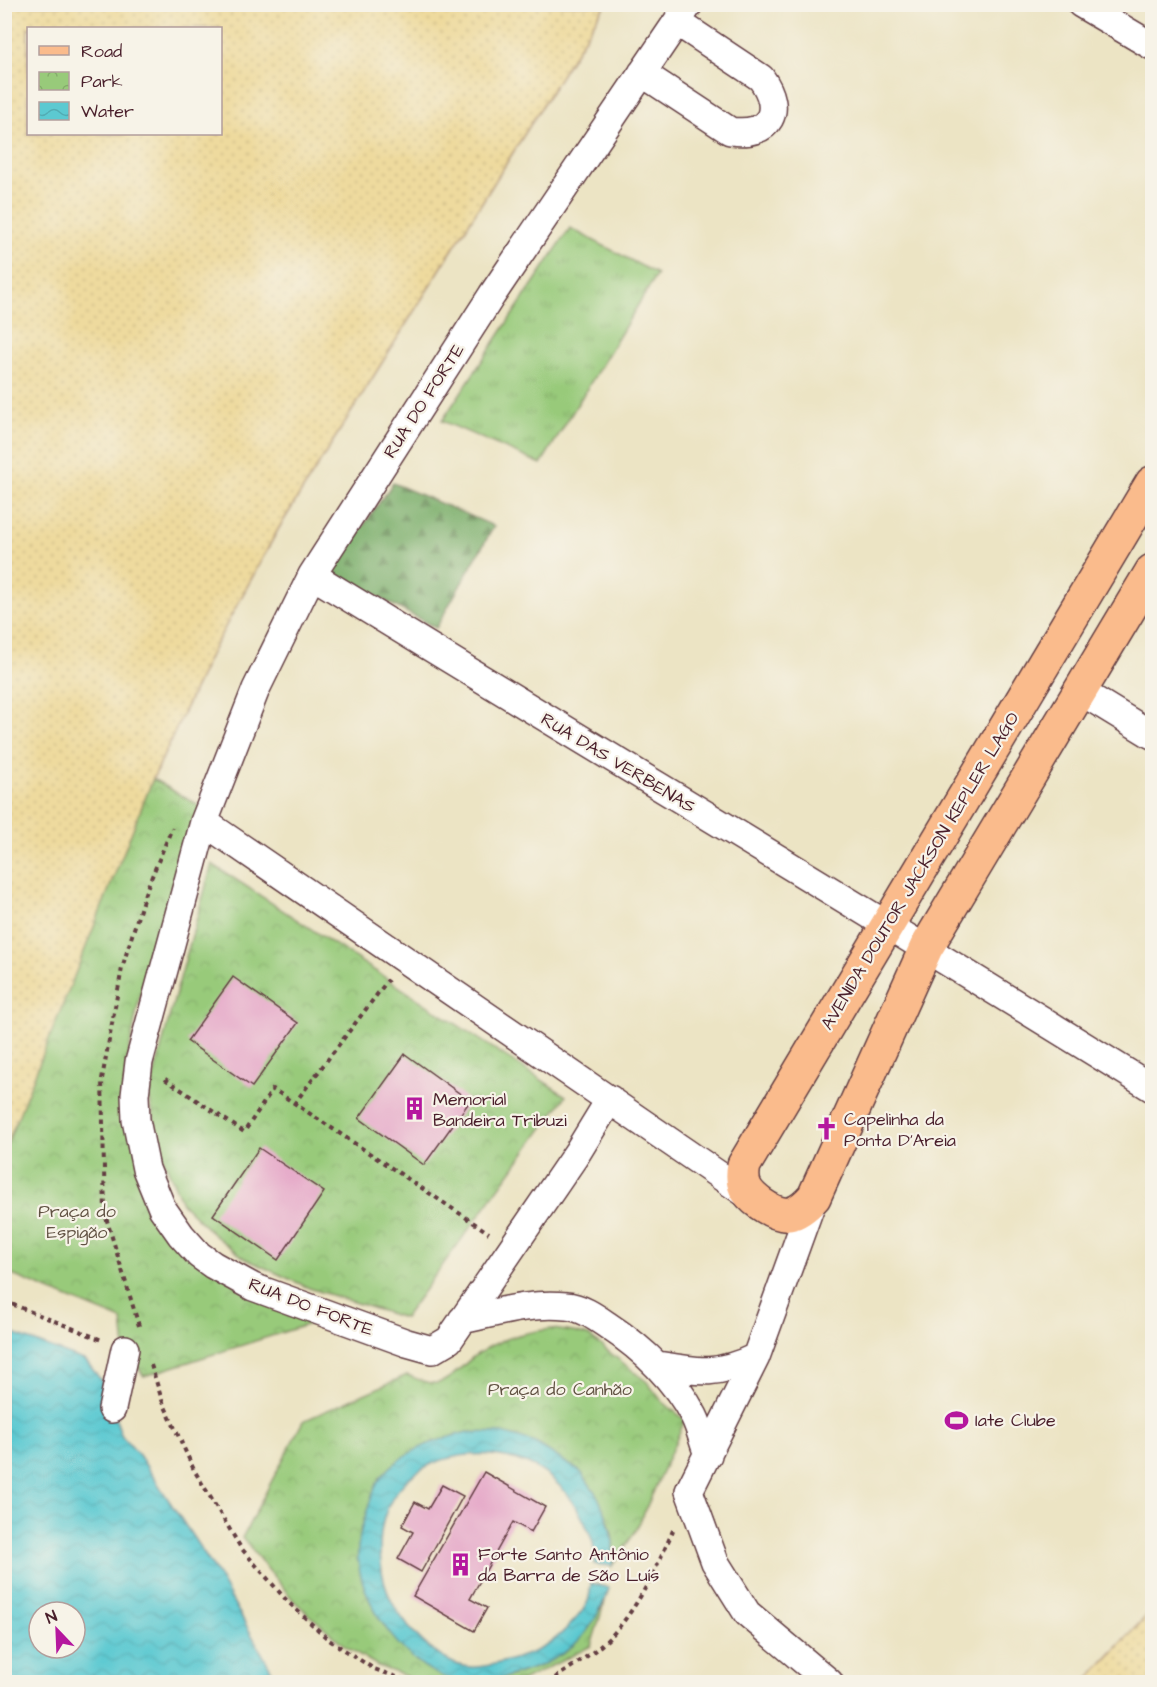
<svg xmlns="http://www.w3.org/2000/svg" width="1157" height="1687" font-family="'Architects Daughter',sans-serif">
	<defs>
		<pattern id="grass-tufts" width="24" height="20" patternUnits="userSpaceOnUse" patternTransform="scale(1.5)"><rect width="24" height="20" fill="#98ca7a"/><path d="M3 7l-1-3M5 7V3M7 7l1-3M15 17l-1-3M17 17v-4M19 17l1-3" fill="none" stroke="#84ad6a"/></pattern>
		<pattern id="forest-firs" width="22" height="20" patternUnits="userSpaceOnUse" patternTransform="scale(1.5)"><rect width="22" height="20" fill="#7aae6a"/><path d="M5 1l3.5 6h-7zM16 11l3.5 6h-7z" fill="#668d57"/></pattern>
		<pattern id="sand-dots" width="8" height="8" patternUnits="userSpaceOnUse" patternTransform="scale(1.5)"><rect width="8" height="8" fill="#eeda9e"/><path d="M2 2h.1M6 6h.1" fill="none" stroke="#cebb88" stroke-width="1.8" stroke-linecap="round"/></pattern>
		<pattern id="park-crowns" width="20" height="18" patternUnits="userSpaceOnUse" patternTransform="scale(1.5)"><rect width="20" height="18" fill="#98ca7a"/><path d="M2 6a3 3 0 1 1 6 0M12 15a3 3 0 1 1 6 0" fill="none" stroke="#84ad6a"/></pattern>
		<pattern id="water-waves" width="16" height="10" patternUnits="userSpaceOnUse" patternTransform="scale(1.5)"><rect width="16" height="10" fill="#5cc9d1"/><path d="M0 5q4-4 8 0t8 0" fill="none" stroke="#52acb4"/></pattern>
	</defs>
	<rect width="100%" height="100%" fill="#f7f3e8"/>
	<filter id="ink" filterUnits="userSpaceOnUse"><feTurbulence type="fractalNoise" baseFrequency=".0167" numOctaves="2"/><feDisplacementMap in="SourceGraphic" scale="12" xChannelSelector="R" yChannelSelector="G"/><feConvolveMatrix kernelMatrix="1 2 1 2 8 2 1 2 1" color-interpolation-filters="sRGB"/></filter>
	<filter id="wash" filterUnits="userSpaceOnUse"><feTurbulence type="fractalNoise" baseFrequency=".008" numOctaves="4" result="noise"/><feDisplacementMap in="SourceGraphic" scale="24" xChannelSelector="R" yChannelSelector="G"/><feGaussianBlur stdDeviation="1.35" result="paint"/><feColorMatrix in="noise" values="0 0 0 0 0 0 0 0 0 0 0 0 0 0 0 0 0 1.4 0 .05"/><feComposite in="paint" operator="in"/></filter>
	<g filter="url(#wash)">
		<rect width="100%" height="100%" fill="#ece4c4"/>
		<!-- grass -->
		<path fill="url(#grass-tufts)" stroke="#717452" stroke-width="1.5" d="M 570,228 L 657,274 L 541,464 L 442,421 Z"/>
		<!-- forest -->
		<path fill="url(#forest-firs)" stroke="#62664a" stroke-width="1.5" d="M 393,483 L 494,526 L 436,628 L 331,572 Z"/>
		<!-- sand -->
		<path fill="url(#sand-dots)" stroke="#9c7c64" stroke-width="1.5" fill-rule="evenodd" d="M 5,5 L 605,5 L 279,528 L 210,655 L 153,779 L 5,1152 ZM 28,28 L 220,28 L 220,134 L 28,134 Z
			M 1152,1610 L 1152,1682 L 1085,1682 Z"/>
		<!-- park -->
		<path fill="url(#park-crowns)" stroke="#717452" stroke-width="1.5" d="M 153,779 L 203,808 L 161,926 L 139,999 L 126,1068 L 162,1229 L 319,1321 L 144,1376 L 125,1349 L 122,1320 L 5,1272 L 4,1152 Z
			M 212,864 L 566,1096 L 404,1318 L 309,1288 L 246,1259 L 214,1235 L 182,1203 L 162,1155 L 149,1096 L 169,1018 Z
			M 553,1329 L 573,1332 L 589,1336 L 647,1382 L 662,1401 L 685,1420 L 637,1529 L 612,1566 C 612,1559 614,1550 613,1542 C 611,1516 595,1493 580,1472 L 434,1441 L 360,1531 L 415,1659 L 510,1676 L 540,1666 L 567,1651 L 601,1609 L 609,1588 L 591,1646 L 520,1682 L 446,1682 L 416,1680 L 378,1666 L 345,1646 L 294,1601 L 242,1538 L 303,1421 L 407,1375 C 416,1378 428,1385 438,1383 C 454,1379 465,1361 479,1353 C 501,1338 528,1331 553,1329 Z"/>
		<!-- water -->
		<path fill="url(#water-waves)" stroke="#53747e" stroke-width="1.5" fill-rule="evenodd" d="M 4,1321 L 11,1333 L 86,1361 L 101,1380 L 122,1436 L 139,1455 L 218,1575 L 278,1682 L 5,1682 ZM 39,1612 L 75,1612 L 75,1648 L 39,1648 Z
			M 467,1432 L 503,1433 L 536,1443 L 581,1472 L 597,1495 L 607,1517 L 613,1542 L 612,1566 L 594,1564 C 596,1546 592,1538 584,1521 C 572,1497 554,1475 528,1464 C 476,1442 401,1457 384,1518 C 378,1539 379,1568 387,1590 C 396,1619 437,1665 470,1667 C 485,1669 530,1655 544,1647 C 557,1639 579,1618 586,1605 C 590,1600 590,1590 591,1583 L 609,1588 C 594,1632 570,1657 525,1671 C 504,1678 481,1686 458,1681 C 408,1671 365,1611 358,1562 C 356,1544 362,1525 368,1508 C 371,1498 375,1483 383,1475 C 404,1450 436,1440 467,1432 Z"/>
		<g id="blocks">
			<!-- building -->
			<path fill="#e5a7c8" d="M 233,977 L 298,1023 L 252,1087 L 187,1041 Z
				M 405,1054 L 470,1101 L 424,1165 L 359,1118 Z
				M 259,1148 L 324,1192 L 278,1260 L 213,1215 Z
				M 484,1472 L 545,1507 L 531,1532 L 513,1522 L 470,1599 L 487,1608 L 474,1631 L 413,1596 Z
				M 442,1485 L 463,1496 L 421,1572 L 398,1559 L 413,1532 L 402,1526 L 415,1502 L 428,1509 Z"/>
		</g>
	</g>
	<g filter="url(#ink)">
		<use href="#blocks" fill-opacity="0" stroke="#623d42" stroke-width="1.5"/>
		<g fill="none" stroke-linecap="round" stroke-linejoin="round">
			<defs>
				<path id="minor" d="M 1081,4 L 1152,46
					M 642,73 L 730,131 C 771,137 784,110 761,78 L 677,22
					M 312,575 C 592,747 874,915 1152,1088
					M 1080,691 L 1152,735
					M 204,822 L 748,1195
					M 610,1099 L 577,1153 L 449,1340 L 432,1350 L 407,1343 L 253,1287 L 213,1265 L 199,1255 L 181,1235 L 162,1208 L 146,1169 L 136,1120 L 135,1095 L 139,1062 L 204,822 L 256,689 L 312,575 L 492,295 L 689,4
					M 814,1197 L 756,1357 L 689,1491 L 715,1562 L 747,1613 L 829,1682
					M 462,1320 C 496,1313 531,1302 566,1306 C 581,1307 594,1316 607,1325 C 642,1348 674,1378 694,1416 C 700,1428 703,1442 708,1455
					M 657,1365 C 699,1372 716,1376 756,1357
					M 112,1409 L 125,1349"/>
				<path id="major" d="M 1152,483 L 744,1165 C 740,1184 746,1193 761,1204 C 784,1220 796,1217 814,1197 L 926,948 L 1152,571"/>
			</defs>
			<!-- minor casing -->
			<use href="#minor" stroke="#623d42" stroke-width="30"/>
			<!-- major casing -->
			<use href="#major" stroke="#623d42" stroke-width="36"/>
			<!-- path -->
			<path stroke="#623d42" stroke-width="4" stroke-dasharray="4.5 4.5" stroke-linecap="butt" d="M 165,1079 L 244,1132 L 273,1089 L 489,1233
				M 294,1104 L 388,980
				M 4,1301 L 102,1340
				M 139,1326 L 105,1214 L 102,1079 L 122,968 L 145,893 L 172,828
				M 151,1365 L 162,1400 L 194,1470 L 241,1548 L 288,1602 L 329,1640 L 374,1669 L 411,1682
				M 555,1678 C 575,1664 598,1651 614,1633 C 640,1604 659,1563 674,1528"/>
			<!-- minor -->
			<use href="#minor" stroke="#fff" stroke-width="27"/>
			<!-- major -->
			<use href="#major" stroke="#fabb8c" stroke-width="33"/>
		</g>
	</g>
	<!-- icons -->
	<defs>
		<symbol id="building-bare" viewBox="-9 -9 18 18"><path d="M-4-6H4V6H1V3H-1V6H-4ZM-2.5-4.3h1.7v1.8h-1.7ZM.8-4.3h1.7v1.8H.8ZM-2.5-1h1.7V.8h-1.7ZM.8-1h1.7V.8H.8Z" fill="#b5179e" stroke="#f7f3e8" stroke-width="2.5" paint-order="stroke"/></symbol>
		<symbol id="church-bare" viewBox="-9 -9 18 18"><path d="M-1.2-6h2.4v3.5h3.3v2.4h-3.3V6h-2.4V-.1h-3.3v-2.4h3.3Z" fill="#b5179e" stroke="#f7f3e8" stroke-width="2.5" paint-order="stroke"/></symbol>
		<symbol id="stadium-bare" viewBox="-9 -9 18 18"><path d="M0-5a6.5 5 0 1 0 0 10a6.5 5 0 1 0 0-10ZM-3.5-1.8h7v3.6h-7Z" fill="#b5179e" stroke="#f7f3e8" stroke-width="2.5" paint-order="stroke"/></symbol>
	</defs>
	<g fill-rule="evenodd">
		<use href="#building-bare" x="398" y="1092" width="33" height="33"/>
		<use href="#church-bare" x="810" y="1112" width="33" height="33"/>
		<use href="#stadium-bare" x="940" y="1404" width="33" height="33"/>
		<use href="#building-bare" x="444" y="1548" width="33" height="33"/>
	</g>
	<g text-anchor="middle" dominant-baseline="central" stroke-width="4.5" stroke-linejoin="round" paint-order="stroke">
		<!-- street labels -->
		<g font-size="18" fill="#4a1f2b" stroke="#f7f3e8">
			<text transform="translate(424 401) rotate(-57)">RUA DO FORTE</text>
			<text transform="translate(618 763) rotate(31)">RUA DAS VERBENAS</text>
			<text transform="translate(920 871) rotate(-59)">AVENIDA DOUTOR JACKSON KEPLER LAGO</text>
			<text transform="translate(311 1307) rotate(21)">RUA DO FORTE</text>
		</g>
		<!-- poi labels -->
		<g font-size="18" fill="#4a1f2b" stroke="#f7f3e8" text-anchor="start">
			<text x="433" y="1099">Memorial<tspan x="433" dy="21">Bandeira Tribuzi</tspan></text>
			<text x="844" y="1119">Capelinha da<tspan x="844" dy="21">Ponta D'Areia</tspan></text>
			<text x="975" y="1420">Iate Clube</text>
			<text x="478" y="1554">Forte Santo Antônio<tspan x="478" dy="21">da Barra de São Luís</tspan></text>
		</g>
		<!-- park labels -->
		<g font-size="18" fill="#615243" stroke="#f7f3e8">
			<text x="77" y="1211">Praça do<tspan x="77" dy="21">Espigão</tspan></text>
			<text x="560" y="1389">Praça do Canhão</text>
		</g>
	</g>
	<!-- margin -->
	<rect width="1157" height="1687" fill="none" stroke="#f7f3e8" stroke-width="24"/>
	<!-- legend -->
	<rect x="27" y="27" width="195" height="108" fill="#f7f3e8" stroke="#b29e9c" stroke-width="1.5"/>
	<rect x="39" y="46" width="30" height="9" fill="#fabb8c" stroke="#b29e9c" stroke-width="1.5"/>
	<text x="81" y="57" font-size="18" fill="#4a1f2b">Road</text>
	<rect x="39" y="72" width="30" height="18" fill="url(#park-crowns)" stroke="#b29e9c" stroke-width="1.5"/>
	<text x="81" y="87" font-size="18" fill="#4a1f2b">Park</text>
	<rect x="39" y="102" width="30" height="18" fill="url(#water-waves)" stroke="#b29e9c" stroke-width="1.5"/>
	<text x="81" y="117" font-size="18" fill="#4a1f2b">Water</text>
	<!-- north arrow -->
	<g transform="translate(57 1630) rotate(337)"><circle r="28" fill="#f7f3e8" stroke="#b29e9c" stroke-width="1.5"/>
	<path d="M0-4.5L10 22L0 15L-10 22Z" fill="#b5179e"/>
	<text y="-9" font-size="16" font-weight="bold" text-anchor="middle" fill="#4a1f2b">N</text>
	</g>
</svg>
